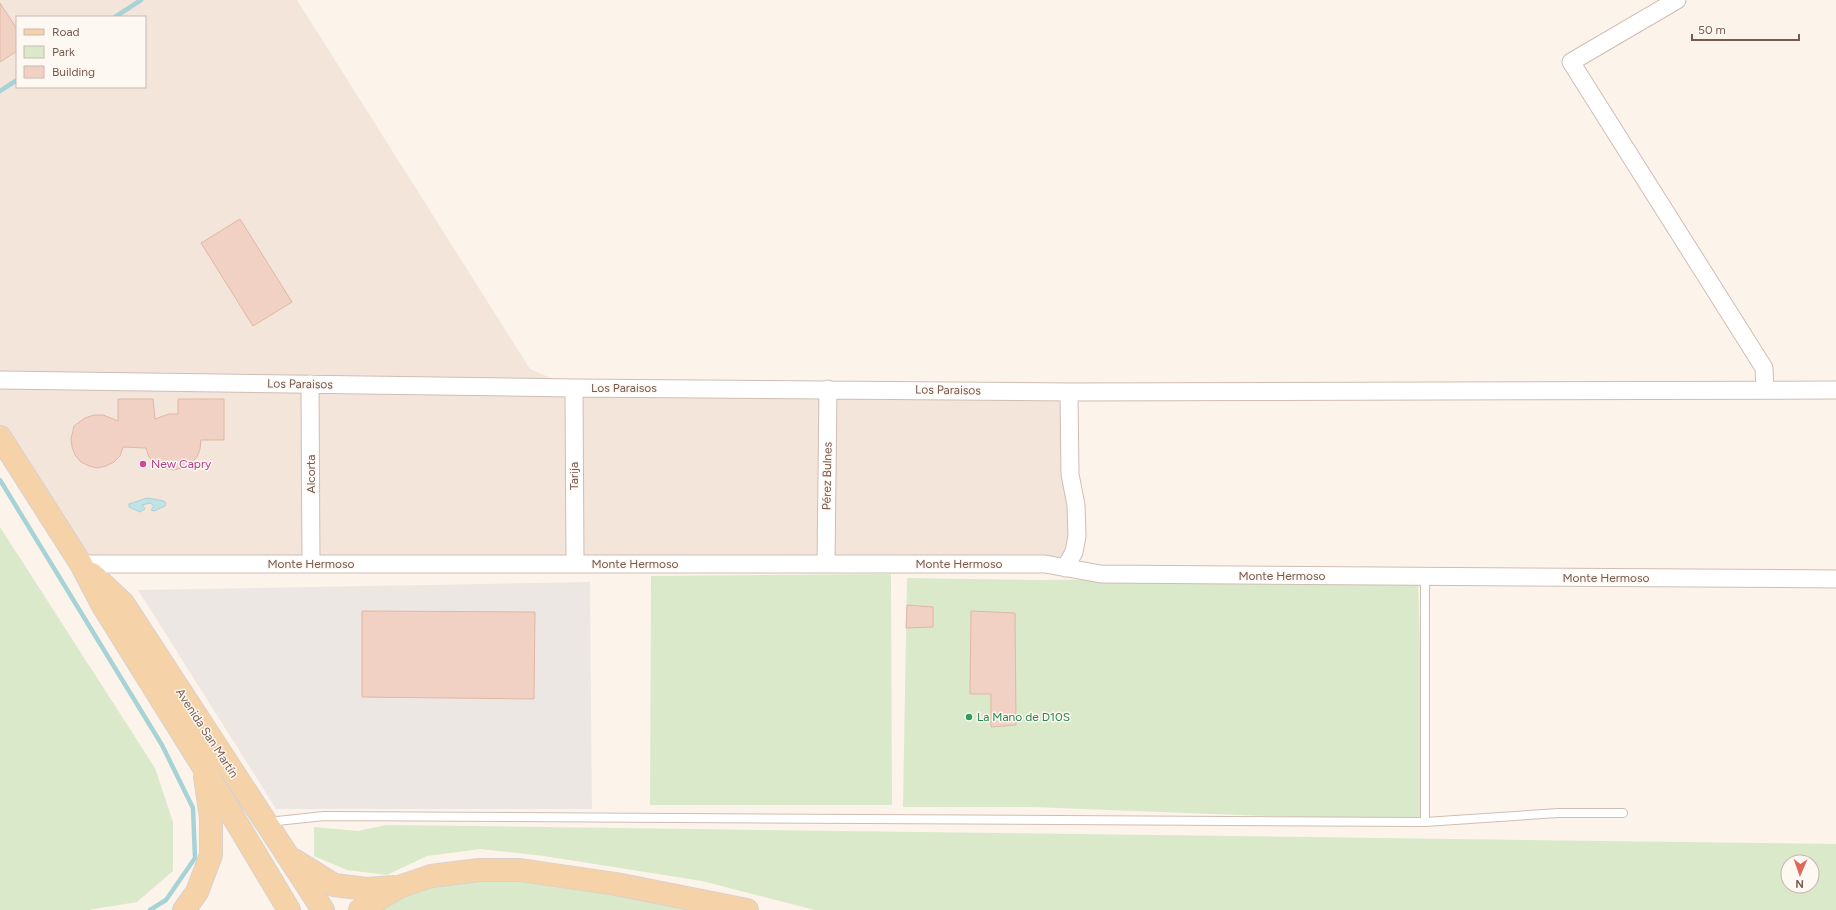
<svg xmlns="http://www.w3.org/2000/svg" width="1836" height="910" font-family="Figtree,sans-serif">
	<rect width="100%" height="100%" fill="#fcf4eb"/>
	<!-- residential -->
	<path fill="#f3e5da" fill-rule="evenodd" d="M 0,0 L 297,0 L 530,369 L 574,388 L 1069,392 L 1076,505 L 1065,568 L 81,564 L 0,437 ZM 17,17 L 145,17 L 145,87 L 17,87 Z"/>
	<!-- industrial -->
	<path fill="#ede7e3" d="M 590,582 L 592,809 L 276,809 L 138,590 Z"/>
	<!-- green -->
	<path fill="#d9e9c9" fill-rule="evenodd" d="M 0,527 L 155,768 L 173,822 L 173,871 L 137,902 L 88,910 L 0,910 Z
		M 891,574 L 892,805 L 650,805 L 651,576 Z
		M 1418,577 L 1425,822 L 1032,807 L 903,807 L 907,578 L 1036,580 Z
		M 386,825 L 1836,844 L 1836,910 L 815,910 L 702,881 L 544,856 L 480,849 L 427,856 L 387,875 L 347,870 L 314,856 L 314,827 L 358,831 ZM 1788,862 L 1812,862 L 1812,886 L 1788,886 Z
		M 509,879 L 588,888 L 689,910 L 379,910 L 400,896 L 448,880 Z"/>
	<!-- water -->
	<path fill="#c0e3e5" stroke="#a7d3d6" d="M 147,498 L 164,501 L 166,504 L 165,506 L 154,511 L 151,510 L 154,506 L 150,503 L 142,505 L 145,509 L 140,512 L 129,507 L 129,504 Z"/>
	<g fill="none" stroke-linecap="round" stroke-linejoin="round">
		<!-- stream -->
		<path stroke="#a7d3d6" stroke-width="4.5" d="M 115,17 L 141,0
			M 0,91 L 17,80
			M 0,480 L 162,745 L 193,808 L 195,858 L 166,900 L 150,910"/>
	</g>
	<!-- building -->
	<path fill="#f0d1c4" stroke="#e1b7a5" d="M 0,3 L 17,29 L 17,51 L 0,62 Z
		M 240,219 L 292,302 L 253,326 L 201,243 Z
		M 118,399 L 153,399 L 155,419 L 169,414 L 178,414 L 178,399 L 224,399 L 224,440 L 201,440 L 200,449 L 197,457 L 190,464 L 182,468 L 173,470 L 164,468 L 156,464 L 149,457 L 146,448 L 123,447 L 120,456 L 114,462 L 106,466 L 97,468 L 89,466 L 81,462 L 75,455 L 72,447 L 71,439 L 74,426 L 85,418 L 94,415 L 103,415 L 118,421 Z
		M 907,605 L 933,607 L 933,627 L 906,628 Z
		M 362,611 L 535,612 L 534,699 L 362,697 Z
		M 971,611 L 1015,613 L 1016,725 L 991,727 L 991,694 L 970,694 Z"/>
	<g fill="none" stroke-linecap="round" stroke-linejoin="round">
		<defs>
			<path id="service" d="M 1425,577 L 1425,822
				M 268,822 L 324,816 L 1425,822 L 1558,813 L 1623,813"/>
			<path id="minor" d="M 1677,0 L 1571,62 L 1764,368 L 1765,390
				M 0,380 L 574,388 L 1069,392 L 1836,390
				M 310,384 L 311,564
				M 574,388 L 575,564
				M 81,564 L 1045,564 L 1101,574 L 1836,579
				M 826,564 L 828,389
				M 1065,568 L 1074,552 L 1077,536 L 1076,505 L 1070,474 L 1069,392"/>
			<path id="primary" d="M 0,437 L 81,564 L 103,606 L 204,768 L 289,910
				M 92,574 L 123,603 L 323,910
				M 294,860 L 334,885 L 367,889 L 394,887
				M 184,910 L 197,892 L 211,855 L 211,818 L 205,777
				M 360,910 L 399,887 L 431,876 L 479,870 L 520,870 L 616,884 L 747,910"/>
		</defs>
		<!-- service casing -->
		<use href="#service" stroke="#d0bdb3" stroke-width="10"/>
		<!-- minor casing -->
		<use href="#minor" stroke="#d0bdb3" stroke-width="19"/>
		<!-- primary casing -->
		<use href="#primary" stroke="#d9d1ce" stroke-width="24"/>
		<!-- service -->
		<use href="#service" stroke="#fff" stroke-width="8"/>
		<!-- minor -->
		<use href="#minor" stroke="#fff" stroke-width="17"/>
		<!-- primary -->
		<use href="#primary" stroke="#f6d2a8" stroke-width="22"/>
	</g>
	<!-- markers -->
	<circle fill="#d1479c" stroke="#fef8f2" stroke-width="1.5" cx="143" cy="464" r="4"/>
	<circle fill="#2e9e5b" stroke="#fef8f2" stroke-width="1.5" cx="969" cy="717" r="4"/>
	<g text-anchor="middle" dominant-baseline="central" stroke-width="3" stroke-linejoin="round" paint-order="stroke">
		<!-- street labels -->
		<g font-size="12" fill="#76594f" stroke="#fef8f2">
			<text transform="translate(300 384) rotate(1)">Los Paraisos</text>
			<text x="624" y="388">Los Paraisos</text>
			<text transform="translate(948 390) rotate(1)">Los Paraisos</text>
			<text transform="translate(311 474) rotate(-90)">Alcorta</text>
			<text transform="translate(574 476) rotate(-90)">Tarija</text>
			<text transform="translate(827 476) rotate(-89)">Pérez Bulnes</text>
			<text x="311" y="564">Monte Hermoso</text>
			<text x="635" y="564">Monte Hermoso</text>
			<text x="959" y="564">Monte Hermoso</text>
			<text x="1282" y="576">Monte Hermoso</text>
			<text x="1606" y="578">Monte Hermoso</text>
			<text transform="translate(207 733) rotate(57)">Avenida San Martín</text>
		</g>
		<!-- hotel labels -->
		<g font-size="12" fill="#b23c85" stroke="#fef8f2" text-anchor="start">
			<text x="151" y="464">New Capry</text>
		</g>
		<!-- leisure labels -->
		<g font-size="12" fill="#27864d" stroke="#fef8f2" text-anchor="start">
			<text x="977" y="717">La Mano de D10S</text>
		</g>
	</g>
	<!-- legend -->
	<rect x="16" y="16" width="130" height="72" fill="#fef8f2" stroke="#c8b8b1"/>
	<rect x="24" y="29" width="20" height="6" fill="#f6d2a8" stroke="#c8b8b1"/>
	<text x="52" y="36" font-size="12" fill="#76594f">Road</text>
	<rect x="24" y="46" width="20" height="12" fill="#d9e9c9" stroke="#c8b8b1"/>
	<text x="52" y="56" font-size="12" fill="#76594f">Park</text>
	<rect x="24" y="66" width="20" height="12" fill="#f0d1c4" stroke="#c8b8b1"/>
	<text x="52" y="76" font-size="12" fill="#76594f">Building</text>
	<!-- north arrow -->
	<g transform="translate(1800 874) rotate(182)"><circle r="19" fill="#fef8f2" stroke="#c8b8b1"/>
	<path d="M0-3L7 15L0 10L-7 15Z" fill="#de6958"/>
	<text y="-6" font-size="11" font-weight="bold" text-anchor="middle" fill="#76594f">N</text>
	</g>
	<!-- scale -->
	<path d="M1692 34v6h107v-6" fill="none" stroke="#76594f" stroke-width="2"/>
	<text x="1698" y="34" font-size="12" fill="#76594f" stroke="#fef8f2" stroke-width="3" paint-order="stroke">50 m</text>
</svg>
